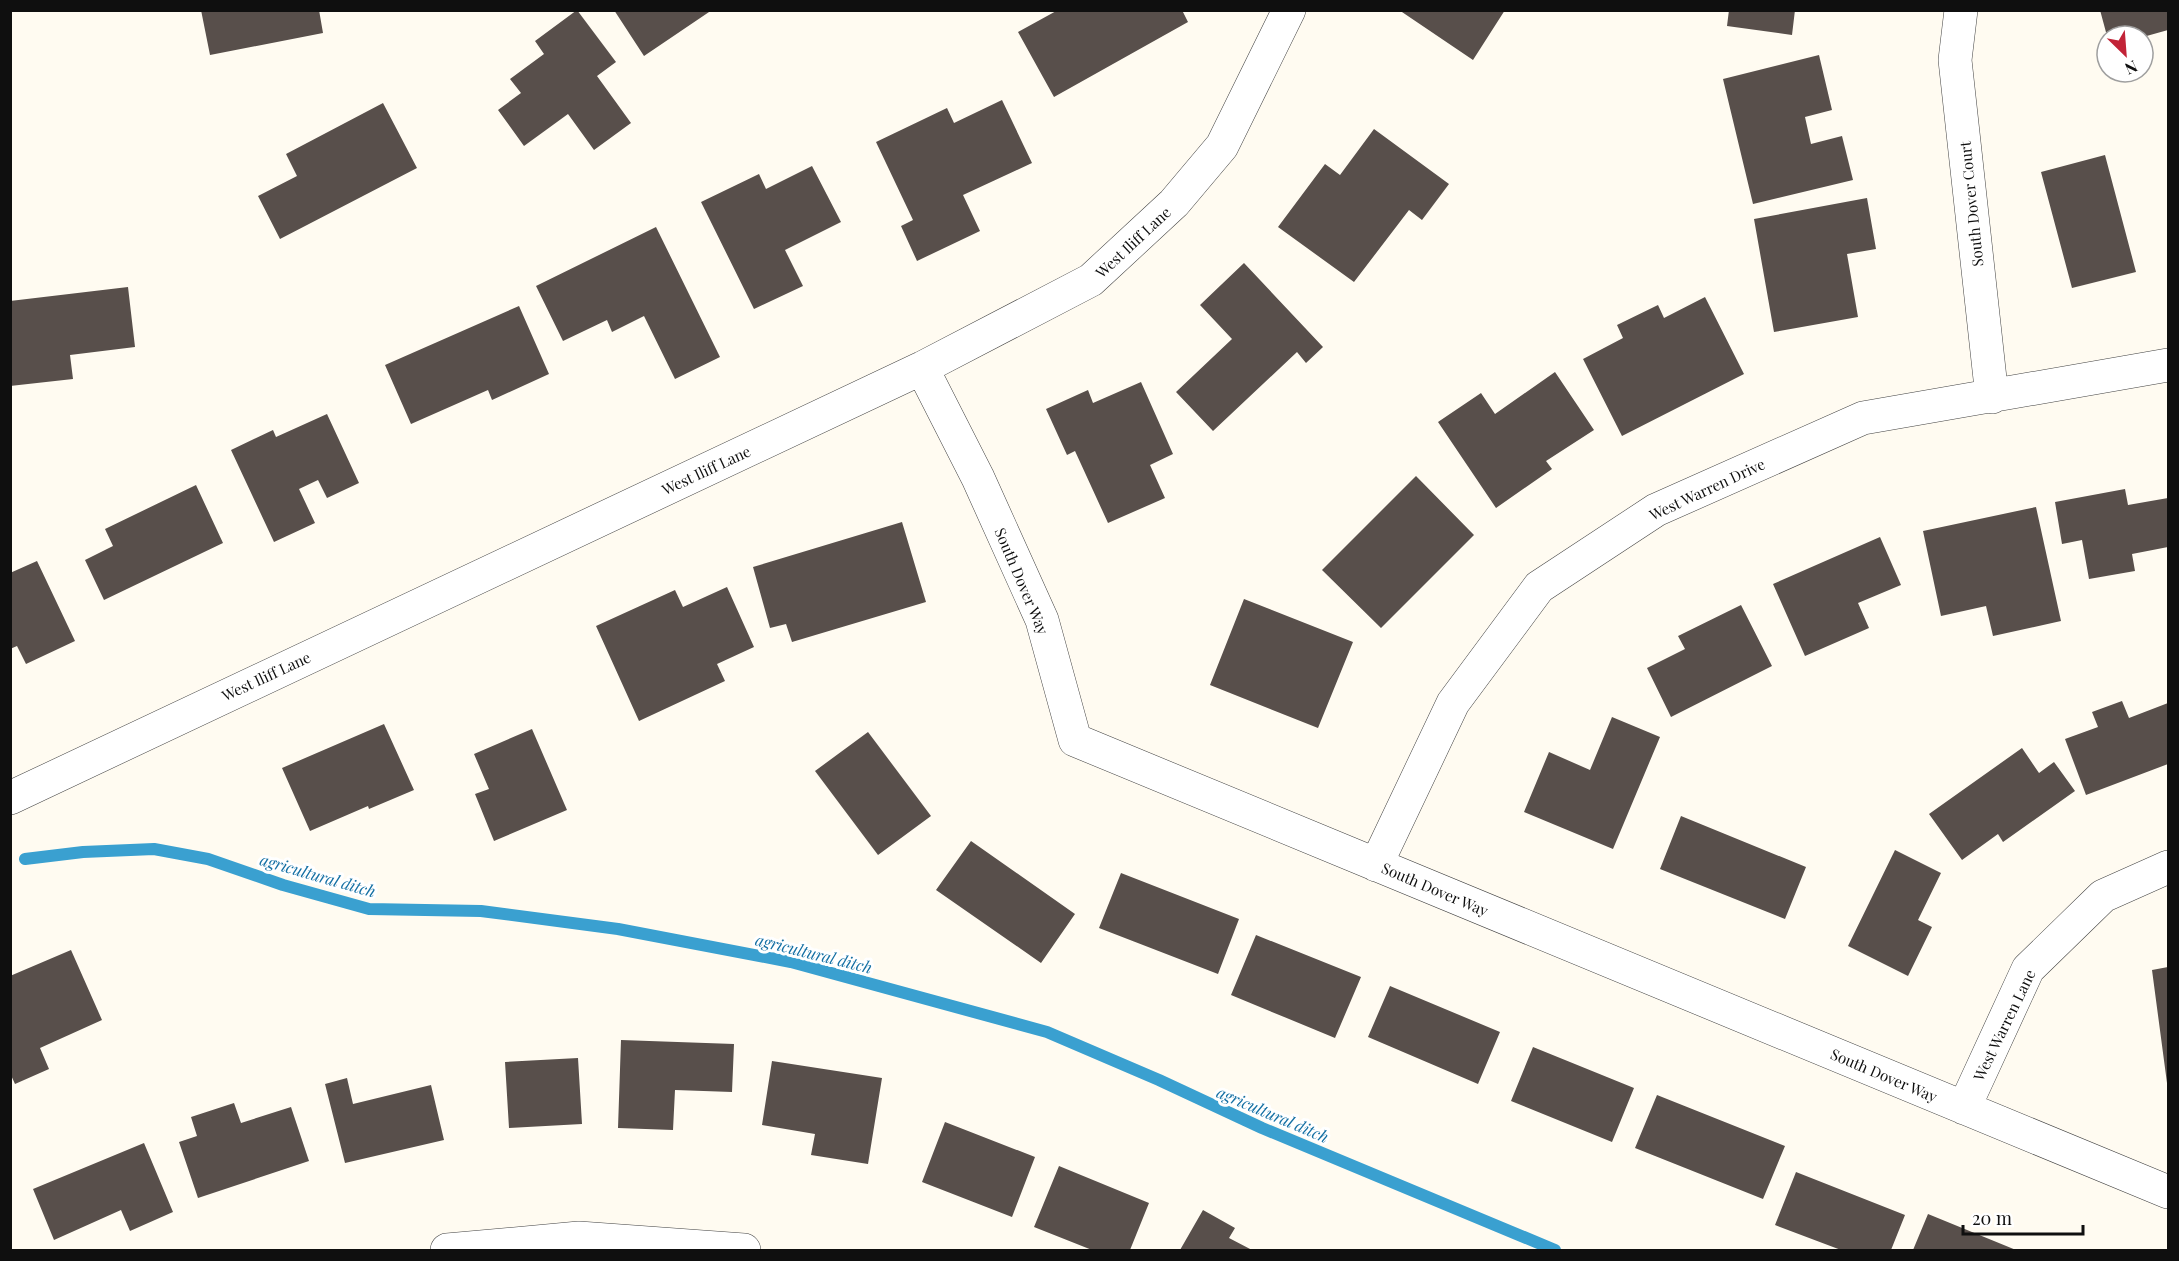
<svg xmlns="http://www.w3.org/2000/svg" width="2179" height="1261" font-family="'Playfair Display',serif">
	<rect width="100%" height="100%" fill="#fffbf1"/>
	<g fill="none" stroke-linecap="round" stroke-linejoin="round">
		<!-- stream -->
		<path stroke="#3aa0d0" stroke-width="12" d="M 25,859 L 83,852 L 154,849 L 208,859 L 283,885 L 369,909 L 481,911 L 618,929 L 791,962 L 1047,1032 L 1159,1080 L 1262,1128 L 1555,1250"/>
	</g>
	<!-- building -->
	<path fill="#584f4b" d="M 201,10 L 319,10 L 323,33 L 210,55 Z
		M 577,10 L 616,62 L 597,76 L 631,123 L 594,150 L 568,114 L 524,146 L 498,110 L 521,93 L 510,79 L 544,54 L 535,41 Z
		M 614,10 L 712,10 L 644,56 Z
		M 1058,10 L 1182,10 L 1188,22 L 1054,97 L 1018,32 Z
		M 1399,10 L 1505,10 L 1473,60 Z
		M 1729,10 L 1795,10 L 1792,35 L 1727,26 Z
		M 2100,10 L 2168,10 L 2168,30 L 2143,37 L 2107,36 Z
		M 1819,55 L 1832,110 L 1805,117 L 1811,144 L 1842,136 L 1853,180 L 1753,204 L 1723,79 Z
		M 1002,100 L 1032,163 L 963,195 L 980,231 L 917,261 L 901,226 L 913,220 L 876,142 L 947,108 L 954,123 Z
		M 383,103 L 417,168 L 280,239 L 258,196 L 297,176 L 286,154 Z
		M 1374,129 L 1449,184 L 1422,220 L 1409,210 L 1354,282 L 1278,227 L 1325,164 L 1340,175 Z
		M 2105,155 L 2136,272 L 2072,288 L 2041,172 Z
		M 812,166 L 841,222 L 785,250 L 803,286 L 754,309 L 701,202 L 759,174 L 766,189 Z
		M 1867,198 L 1876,249 L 1847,254 L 1858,317 L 1774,332 L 1754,219 Z
		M 656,227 L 720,357 L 675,379 L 644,316 L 612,332 L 607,320 L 563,341 L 536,286 Z
		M 1244,263 L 1323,347 L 1306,363 L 1297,352 L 1213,431 L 1176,392 L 1232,339 L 1200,305 Z
		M 128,287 L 135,347 L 70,355 L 73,379 L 10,386 L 10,301 Z
		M 1705,297 L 1744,374 L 1622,436 L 1583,359 L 1623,338 L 1617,325 L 1658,305 L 1664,318 Z
		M 519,306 L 549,374 L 492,400 L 488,390 L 411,424 L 385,365 Z
		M 1555,372 L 1594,430 L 1546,461 L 1552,469 L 1496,508 L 1438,422 L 1481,393 L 1495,414 Z
		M 1141,382 L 1173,454 L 1150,465 L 1165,498 L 1108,523 L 1075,451 L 1067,455 L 1046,409 L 1088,390 L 1093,403 Z
		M 327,414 L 359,483 L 327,498 L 318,480 L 299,489 L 315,523 L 274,542 L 231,450 L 273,430 L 276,437 Z
		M 1416,476 L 1474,535 L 1381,628 L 1322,570 Z
		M 196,485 L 223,543 L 104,600 L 85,560 L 113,546 L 105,529 Z
		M 2125,489 L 2128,505 L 2168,498 L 2168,547 L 2132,554 L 2135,571 L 2089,579 L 2082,540 L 2062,544 L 2055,502 Z
		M 2036,507 L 2061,621 L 1993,636 L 1986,606 L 1941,616 L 1923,531 Z
		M 902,522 L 926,602 L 792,642 L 786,624 L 770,628 L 753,567 Z
		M 1880,537 L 1901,585 L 1858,603 L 1869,628 L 1805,656 L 1773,584 Z
		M 37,561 L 75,641 L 26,664 L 17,646 L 10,649 L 10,573 Z
		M 727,587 L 754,647 L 717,664 L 725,681 L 639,721 L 596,626 L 675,590 L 683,607 Z
		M 1244,599 L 1353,642 L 1318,728 L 1210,685 Z
		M 1741,605 L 1772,666 L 1671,717 L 1647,668 L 1685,649 L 1678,636 Z
		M 2122,701 L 2129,718 L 2168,703 L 2168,764 L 2086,795 L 2065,739 L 2098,727 L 2092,712 Z
		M 1612,717 L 1660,737 L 1613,849 L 1524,812 L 1549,752 L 1590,770 Z
		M 384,724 L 414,790 L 369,809 L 368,806 L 310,831 L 282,768 Z
		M 532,729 L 567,810 L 494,841 L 475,794 L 489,789 L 474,754 Z
		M 868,732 L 931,816 L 878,855 L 815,771 Z
		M 2022,748 L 2039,773 L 2054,762 L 2075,791 L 2003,842 L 1998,834 L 1962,860 L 1929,814 Z
		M 1681,816 L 1806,867 L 1785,919 L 1660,869 Z
		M 971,841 L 1075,914 L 1041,963 L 936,890 Z
		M 1895,850 L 1941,873 L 1918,920 L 1932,927 L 1908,976 L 1848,946 Z
		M 1121,873 L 1239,919 L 1218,974 L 1099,928 Z
		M 1256,935 L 1361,977 L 1335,1038 L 1231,995 Z
		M 71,950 L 102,1020 L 40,1048 L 49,1069 L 15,1084 L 10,1073 L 10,976 Z
		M 2168,967 L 2168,1083 L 2167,1083 L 2152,970 Z
		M 1390,986 L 1500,1032 L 1478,1084 L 1368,1037 Z
		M 621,1040 L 734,1044 L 732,1092 L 675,1090 L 673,1130 L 618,1128 Z
		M 1533,1047 L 1634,1088 L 1612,1142 L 1511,1101 Z
		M 578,1058 L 582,1124 L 509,1128 L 505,1062 Z
		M 772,1061 L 882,1078 L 868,1164 L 811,1155 L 815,1134 L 762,1125 Z
		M 347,1078 L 353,1104 L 431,1085 L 444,1140 L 345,1163 L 325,1084 Z
		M 1657,1095 L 1785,1146 L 1763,1199 L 1635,1148 Z
		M 234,1103 L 241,1123 L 291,1107 L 309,1161 L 198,1198 L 179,1142 L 197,1136 L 191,1117 Z
		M 945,1122 L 1035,1157 L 1012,1217 L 922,1182 Z
		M 144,1143 L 173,1212 L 130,1231 L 121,1210 L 54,1240 L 33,1189 Z
		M 1059,1166 L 1149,1203 L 1130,1250 L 1092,1250 L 1034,1227 Z
		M 1796,1172 L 1905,1215 L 1891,1250 L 1841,1250 L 1775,1225 Z
		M 1203,1210 L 1235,1228 L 1229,1238 L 1252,1250 L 1180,1250 Z
		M 1928,1214 L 2016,1250 L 1913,1250 Z"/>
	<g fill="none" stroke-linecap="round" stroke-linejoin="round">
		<defs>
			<path id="street" d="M 1961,10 L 1955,60 L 1992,397
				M 922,368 L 978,478 L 1042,620 L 1075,740 L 2168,1192
				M 10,798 L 922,368 L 1091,280 L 1174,203 L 1222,146 L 1289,10
				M 1376,865 L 1453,703 L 1539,587 L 1656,510 L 1863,418 L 2168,365
				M 1964,1108 L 2028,969 L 2103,896 L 2168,867
				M 447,1250 L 579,1238 L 744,1250"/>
		</defs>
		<!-- street casing -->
		<use href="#street" stroke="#424242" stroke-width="34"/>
		<!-- street -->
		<use href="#street" stroke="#fff" stroke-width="33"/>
	</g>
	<g text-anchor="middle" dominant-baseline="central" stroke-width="6" stroke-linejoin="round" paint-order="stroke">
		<!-- street labels -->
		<g font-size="15" fill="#0f0f0f" stroke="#fff">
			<text transform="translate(1971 204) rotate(-96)">South Dover Court</text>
			<text transform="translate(1133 242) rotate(-43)">West Iliff Lane</text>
			<text transform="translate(706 470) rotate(-25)">West Iliff Lane</text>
			<text transform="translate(1707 489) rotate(-25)">West Warren Drive</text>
			<text transform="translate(1022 581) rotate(67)">South Dover Way</text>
			<text transform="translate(266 676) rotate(-25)">West Iliff Lane</text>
			<text transform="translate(1435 889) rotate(23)">South Dover Way</text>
			<text transform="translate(2004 1025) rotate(-64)">West Warren Lane</text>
			<text transform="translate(1884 1075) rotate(23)">South Dover Way</text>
		</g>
		<!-- water labels -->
		<g font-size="16" font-style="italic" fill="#1570a4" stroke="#fff">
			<text transform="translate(318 875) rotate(16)">agricultural ditch</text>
			<text transform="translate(814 953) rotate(14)">agricultural ditch</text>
			<text transform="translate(1273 1114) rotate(23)">agricultural ditch</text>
		</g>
	</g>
	<!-- border -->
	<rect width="2179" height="1261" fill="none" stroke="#0f0f0f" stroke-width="24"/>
	<!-- north arrow -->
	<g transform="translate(2125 54) rotate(155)"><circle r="28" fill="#ffffff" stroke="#9f9f9f" stroke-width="1.5"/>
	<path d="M0-4.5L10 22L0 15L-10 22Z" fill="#c22337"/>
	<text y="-9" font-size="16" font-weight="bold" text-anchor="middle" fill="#0f0f0f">N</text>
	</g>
	<!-- scale -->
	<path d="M1963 1225v9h120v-9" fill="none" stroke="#0f0f0f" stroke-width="3"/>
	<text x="1972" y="1225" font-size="18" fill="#0f0f0f" stroke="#ffffff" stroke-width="4.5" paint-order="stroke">20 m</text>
</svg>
